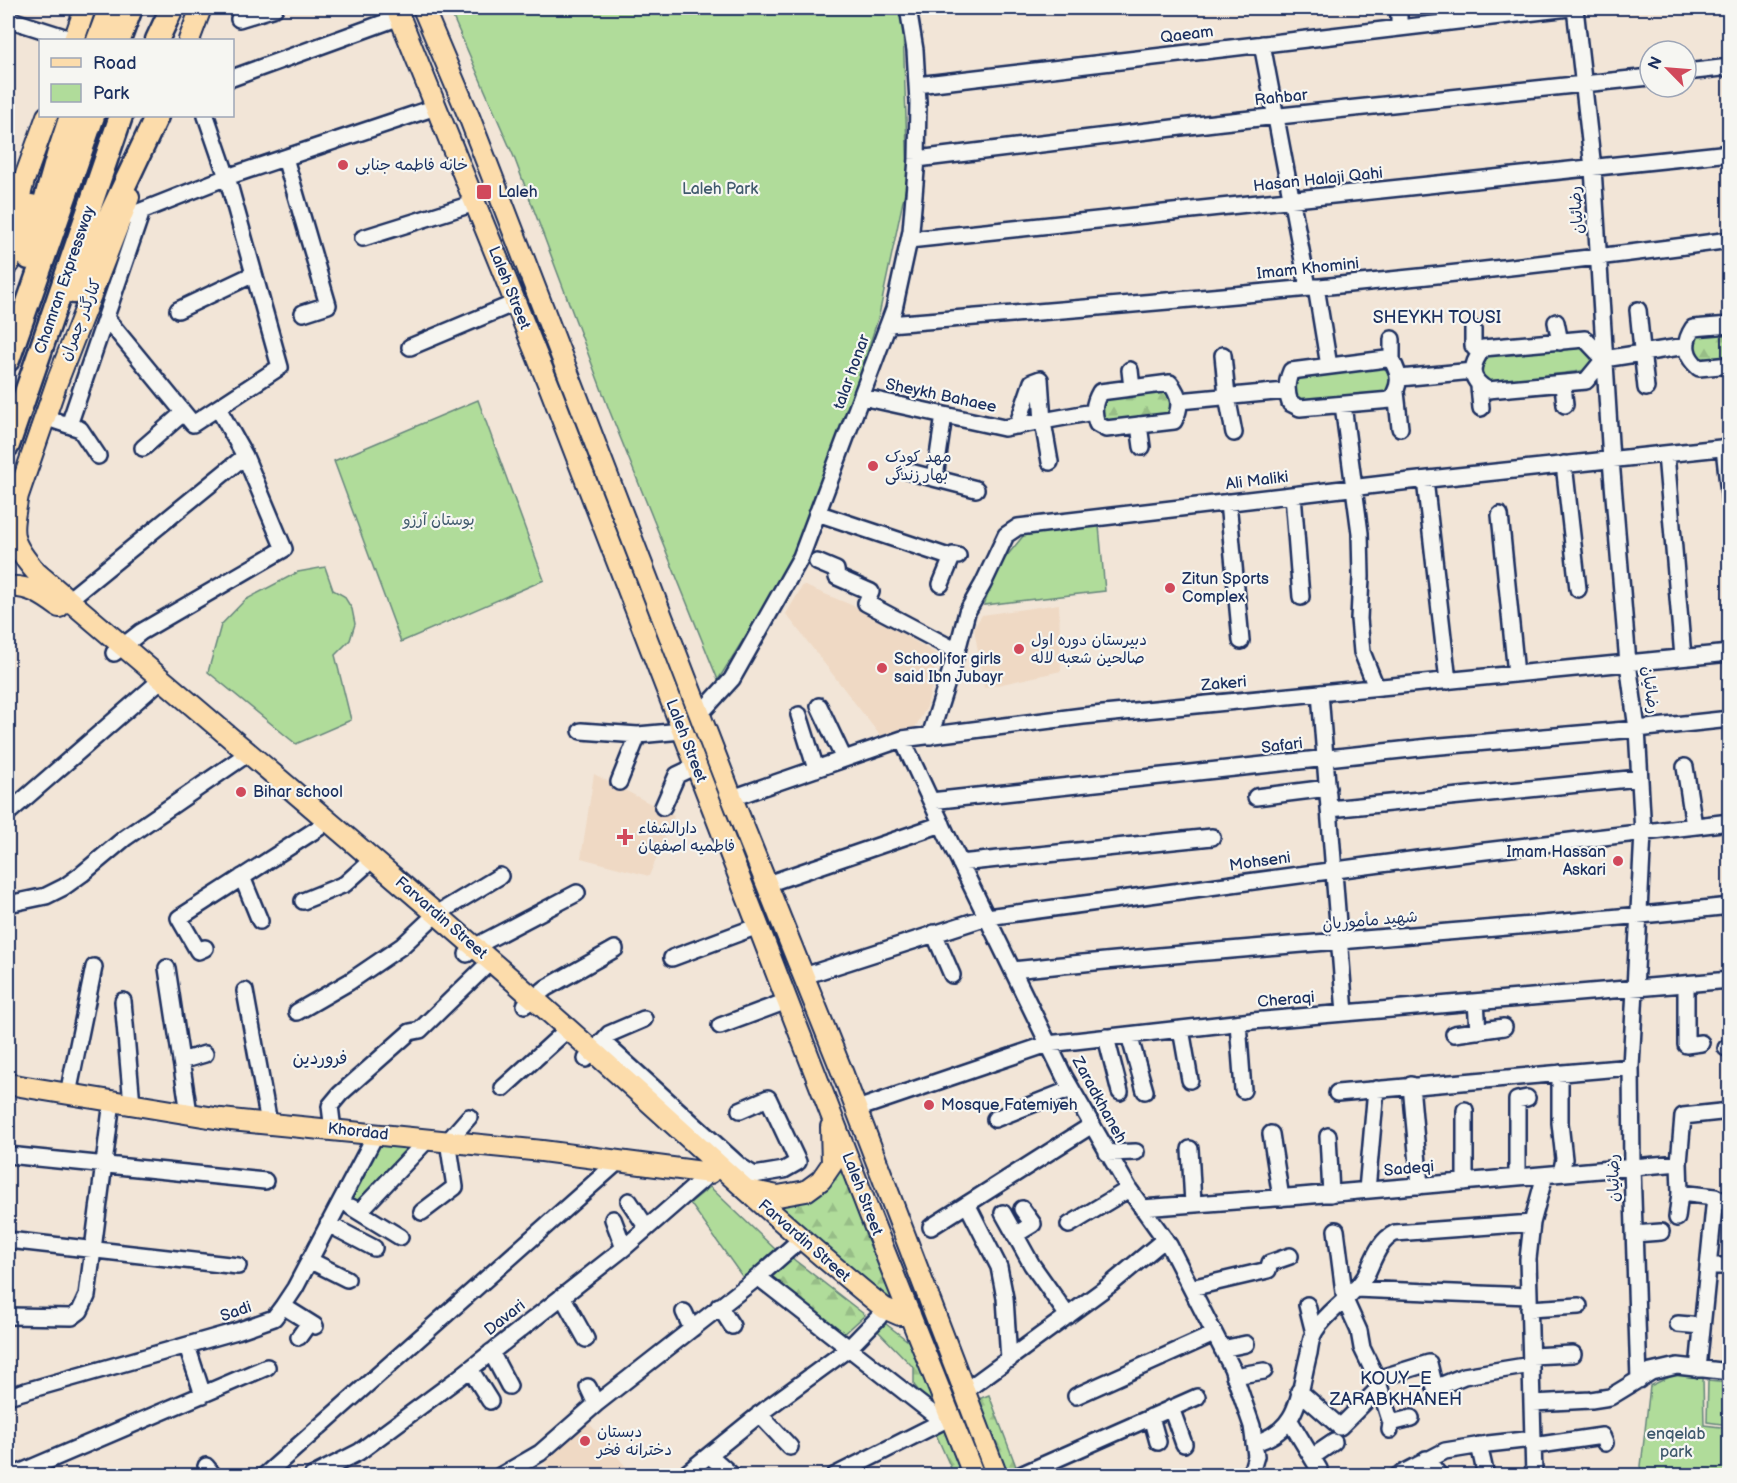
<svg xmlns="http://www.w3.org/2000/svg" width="1737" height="1483" font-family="'Balsamiq Sans','Playpen Sans Arabic',sans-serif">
	<defs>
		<pattern id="forest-firs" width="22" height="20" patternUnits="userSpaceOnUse" patternTransform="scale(1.5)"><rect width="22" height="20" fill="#b0dc9a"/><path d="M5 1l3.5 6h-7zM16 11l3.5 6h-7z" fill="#97bd87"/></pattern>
	</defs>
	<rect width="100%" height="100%" fill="#f2e5d7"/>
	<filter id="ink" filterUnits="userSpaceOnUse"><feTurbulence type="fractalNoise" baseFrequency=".0167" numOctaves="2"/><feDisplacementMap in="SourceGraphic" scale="12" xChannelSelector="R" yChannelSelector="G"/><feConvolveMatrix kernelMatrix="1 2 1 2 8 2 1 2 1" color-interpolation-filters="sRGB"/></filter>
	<g filter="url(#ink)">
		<!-- built -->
		<path fill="#efd9c4" d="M 803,585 L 861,609 L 938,655 L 927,707 L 914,729 L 882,738 L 786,614 Z
			M 1059,604 L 1061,671 L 984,688 L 974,628 L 982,615 Z
			M 594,774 L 674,816 L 649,876 L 581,858 Z
			M 589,1423 L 633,1475 L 554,1475 L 542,1460 Z"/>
		<!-- green -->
		<path fill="#b0dc9a" stroke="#66867c" stroke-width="1.5" d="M 449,8 L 900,8 L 903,30 L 908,177 L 879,315 L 843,430 L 795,557 L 718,680 L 610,412 L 514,157 Z
			M 1584,346 L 1592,357 L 1592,364 L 1589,370 L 1484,383 L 1479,378 L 1480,367 L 1486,353 Z
			M 1383,367 C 1393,375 1391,384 1388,395 L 1299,401 C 1294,392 1292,387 1297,377 Z
			M 478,400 L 544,580 L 401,642 L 334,461 Z
			M 1099,526 L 1105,591 L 984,605 L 996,569 L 1024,535 Z
			M 325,567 L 333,590 L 344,596 L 352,609 L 355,624 L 350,640 L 335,655 L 351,720 L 296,744 L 208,672 L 221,625 L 245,600 L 298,572 Z
			M 379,1140 L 415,1148 L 360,1205 L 347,1198 Z
			M 710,1187 L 776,1250 L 744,1279 L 690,1203 Z
			M 1676,1374 L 1703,1378 L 1704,1425 L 1729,1428 L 1729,1475 L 1640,1475 L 1650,1386 Z
			M 1708,1381 L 1729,1383 L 1729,1425 L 1707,1422 Z"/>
		<!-- forest -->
		<path fill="url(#forest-firs)" stroke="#66867c" stroke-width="1.5" d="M 1729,331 L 1729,357 L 1698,359 L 1693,352 L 1694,334 Z
			M 1167,391 L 1173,398 L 1171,415 L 1107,422 C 1102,414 1100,408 1102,399 Z
			M 838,1151 L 898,1309 L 764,1202 L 785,1202 Z
			M 792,1258 L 865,1315 L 842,1336 L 767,1278 Z
			M 886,1324 L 917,1348 L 943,1411 L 934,1410 L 914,1385 L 914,1368 L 878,1331 Z
			M 989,1395 L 1017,1469 L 1004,1474 L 976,1400 Z
			M 947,1427 L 968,1475 L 954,1475 L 935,1432 Z"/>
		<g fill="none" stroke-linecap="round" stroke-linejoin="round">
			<defs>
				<path id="minor" d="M 1575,8 L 1593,168 L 1611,460 L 1628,663 L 1637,729 L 1643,833 L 1631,1067 L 1632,1167 L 1639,1380
					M 8,19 L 74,40
					M 239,19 L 275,8
					M 1399,28 L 1399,8
					M 1262,44 L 1308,287
					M 1686,72 L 1730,67
					M 232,78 L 400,17
					M 917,85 L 1569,8
					M 285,158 L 328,305 L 303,313
					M 917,159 L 1222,122 L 1650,77
					M 8,180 L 21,191
					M 121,219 L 227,177 L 436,107
					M 363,238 L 475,203
					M 909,240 L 1730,153
					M 1316,287 L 1329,366
					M 178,310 L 254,274
					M 1638,310 L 1646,388
					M 106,318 L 193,424 L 280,367 L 227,177 L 206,116
					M 1556,322 L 1560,342
					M 889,324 C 1169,302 1450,278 1730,240
					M 1730,325 L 1693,328 C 1683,343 1685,356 1699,368 L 1730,365
					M 1473,329 L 1473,346 L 1479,353
					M 1585,339 L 1604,359 L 1586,381 L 1488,390 C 1467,379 1471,365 1483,348 Z
					M 410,347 L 515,303
					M 1223,355 L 1227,396 L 1234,433
					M 1386,359 L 1392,361 C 1401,376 1400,385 1391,400 L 1300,408 L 1290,403 C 1286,391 1286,383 1291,371 Z
					M 1604,359 L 1686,346
					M 1392,361 L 1392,339
					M 1130,370 L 1132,388
					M 1400,378 L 1473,371
					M 1170,383 C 1180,396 1182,406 1174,421 L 1106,429 L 1097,424 C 1093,412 1093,404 1100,392 Z
					M 1563,384 L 1565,405
					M 1479,386 L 1481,408
					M 1396,392 L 1400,428
					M 862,397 L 1004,428 L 1093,412
					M 1179,401 L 1286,391
					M 1343,405 L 1360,533 L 1361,577 L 1359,619 L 1362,652 L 1376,687
					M 44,417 L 80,429 L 98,456
					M 69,425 L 142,211
					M 1139,425 L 1142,447
					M 1017,426 L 1032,382 L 1040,379 L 1043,422 L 1050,462
					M 143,448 L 183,413
					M 1724,448 L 1730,503
					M 1666,454 L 1683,657
					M 1564,464 L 1578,589
					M 910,472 L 976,489
					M 935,477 L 944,415
					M 1425,480 L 1448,681
					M 1293,495 L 1301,597
					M 1228,502 L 1241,641
					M 817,513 L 952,558
					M 1500,515 L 1516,674
					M 817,562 L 836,570 L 837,577 L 871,592 L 866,603 L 957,651
					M 941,584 L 953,555 L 958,556
					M 62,605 L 245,456
					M 114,653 L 141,632 L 284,549 L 245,456 L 218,408
					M 1320,693 L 1345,1013
					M 819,706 L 844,759
					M 700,714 L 732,679 L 801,557 L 894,309 L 911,231 L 917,159 L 918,102 L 915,50 L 908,8
					M 799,715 L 816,769
					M 581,731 L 638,735
					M 930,736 L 957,651 L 967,612 L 983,584 L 1006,535 L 1018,527 L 1410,481 L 1730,447
					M 902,739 L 951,844 L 1064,1076 L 1129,1189 L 1169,1245 L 1232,1368 L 1252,1426 L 1256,1456 L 1250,1476
					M 1685,767 L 1694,826
					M 619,782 L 638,735 L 682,731
					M 1256,797 L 1328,788
					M 732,798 L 902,739 L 1083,716 L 1730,653
					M 931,801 L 1429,747 L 1637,729 L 1730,719
					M 663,807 L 677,775 L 696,766
					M 1330,809 L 1639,778
					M 8,813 L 162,679
					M 960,863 L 1212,837
					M 242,877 L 260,921
					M 767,884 L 942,824
					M 303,901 L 345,884 L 365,866
					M 8,904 L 46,896 L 64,887 L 82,874 L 125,838 L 240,759
					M 934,933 L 952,975
					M 205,948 L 198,951 L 179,918 L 320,827
					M 467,954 L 474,947 L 577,893
					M 672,958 L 758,926
					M 167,968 L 189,1113
					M 1013,970 C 1251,945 1491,932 1730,906
					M 804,976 L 987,917 L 1418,859 L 1730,822
					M 1686,984 L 1686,1045 L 1701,1043
					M 245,991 L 269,1123
					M 123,1001 L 132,1104
					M 1476,1002 L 1478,1031
					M 525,1005 L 546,988 L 615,949
					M 297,1012 L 349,982 L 402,946 L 435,915 L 500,876
					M 1238,1023 L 1243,1090
					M 720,1026 L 787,1001
					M 1181,1029 L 1190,1080
					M 1454,1034 L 1504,1027
					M 1129,1035 L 1145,1091
					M 1106,1037 L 1120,1092
					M 602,1041 L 741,1167 L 754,1175 L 784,1170 L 798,1162 L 768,1098 L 740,1110
					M 1726,1048 L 1730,1048
					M 586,1059 L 609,1034 L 644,1019
					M 181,1061 L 205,1054
					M 1560,1073 L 1560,1123 L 1564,1159 L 1561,1173
					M 1411,1085 L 1420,1186
					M 503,1088 L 568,1029
					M 1337,1093 L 1631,1067
					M 68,1094 L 94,967
					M 857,1109 L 1048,1044 L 1252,1021 L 1730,980
					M 1465,1110 L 1465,1182
					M 995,1119 L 1071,1089
					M 333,1130 L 330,1106 L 340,1094 L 410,1032 L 420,1030 L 491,961
					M 1271,1134 L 1281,1198
					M 1328,1136 L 1331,1194
					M 1190,1149 L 1193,1204
					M 1107,1153 L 1136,1152
					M 8,1155 L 265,1181
					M 1517,1177 L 1517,1100 L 1527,1098
					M 1367,1190 L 1376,1089
					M 1680,1193 L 1715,1197 L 1730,1204
					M 629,1201 L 647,1228
					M 967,1204 L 999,1267 L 1005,1298 L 1009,1360
					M 351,1207 L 400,1237
					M 1142,1208 L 1301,1196 L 1679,1163
					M 359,1212 L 428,1139
					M 422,1212 L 455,1187 L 448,1141 L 469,1117
					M 1003,1213 L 1032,1265 L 1068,1316
					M 1677,1218 L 1680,1193 L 1679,1163 L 1683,1116 L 1730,1111
					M 613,1219 L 624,1248
					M 328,1224 L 374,1248
					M 1069,1225 L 1129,1189
					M 931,1227 L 1092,1125
					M 1336,1230 L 1345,1300 L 1359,1331 L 1362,1348 L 1377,1379 L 1391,1423 L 1390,1430
					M 1634,1234 L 1661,1232
					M 1015,1235 L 1033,1224 L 1022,1209
					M 8,1240 L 238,1266
					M 309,1260 L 347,1279
					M 1708,1266 L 1730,1266
					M 758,1277 L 933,1414 L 951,1417
					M 1191,1288 L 1268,1270 L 1270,1263 L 1290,1256
					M 1355,1289 L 1529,1296
					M 562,1296 L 586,1339
					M 1307,1305 L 1314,1333
					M 283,1306 L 315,1326
					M 719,1306 L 732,1326
					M 1529,1309 L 1579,1306
					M 684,1312 L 692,1329
					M 8,1316 L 72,1317 L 80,1311 L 87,1296 L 112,1101
					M 1678,1324 L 1702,1326
					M 299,1337 L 309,1323
					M 187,1346 L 203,1395
					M 1222,1349 L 1246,1344
					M 491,1352 L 509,1386
					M 1531,1356 L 1573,1354
					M 470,1369 L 490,1401
					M 1698,1369 L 1715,1197
					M 1234,1376 L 1264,1371
					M 1377,1379 L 1429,1363 L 1435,1388 L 1464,1376 L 1531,1365
					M 588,1387 L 596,1404
					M 965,1391 L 1111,1284 L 1165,1239
					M 1299,1391 L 1340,1427 L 1379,1388
					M 8,1396 L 237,1331 L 274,1318 L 283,1306 L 295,1288 L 376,1134
					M 1076,1396 L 1214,1334
					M 1533,1403 L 1591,1400 L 1610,1397 L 1651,1372 L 1677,1366 L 1730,1372
					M 1171,1408 L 1184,1444
					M 759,1414 L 790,1447
					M 1151,1417 L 1158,1442
					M 1290,1421 L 1319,1469
					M 1391,1423 L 1411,1418
					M 1254,1443 C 1301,1430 1298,1394 1309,1353 C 1310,1346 1311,1337 1315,1331 C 1328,1310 1352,1298 1365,1277 C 1373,1262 1378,1241 1395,1233 L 1532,1223
					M 1479,1445 L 1486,1476
					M 1533,1446 L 1602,1436 L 1605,1443
					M 709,1455 L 733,1476
					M 1312,1457 L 1334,1442
					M 1426,1459 L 1440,1476
					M 206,1466 L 214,1476
					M 12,1476 L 267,1367
					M 264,1476 L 620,1160
					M 312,1476 L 359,1452 L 456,1380 L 624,1248 L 710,1173
					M 500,1476 L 540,1453 L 596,1404 L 758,1277 L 801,1239
					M 683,1476 L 766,1409 L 848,1349 L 879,1317
					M 834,1476 L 951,1417
					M 1018,1476 L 1197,1397
					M 1397,1476 L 1445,1451 L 1488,1444 L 1533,1439
					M 1534,1476 L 1528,1259 L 1532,1223 L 1545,1175"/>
				<path id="major" d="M 396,8 L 550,388 L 870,1215 L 974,1476
					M 423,8 L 470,119 L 732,798 L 843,1074 L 997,1476
					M 74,40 L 85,8
					M 189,40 L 201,8
					M 8,242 L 24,180 L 47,116
					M 18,495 C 11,535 8,539 36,572 C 202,714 369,854 533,998 C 651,1101 763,1210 884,1308 L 900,1315 L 910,1314
					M 14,507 L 57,382 L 129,197
					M 8,587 C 28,585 43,595 59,607
					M 8,1084 L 221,1119 L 542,1151 L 710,1173
					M 747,1190 L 778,1196 L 806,1191 L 821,1180 L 832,1164 L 831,1127"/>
				<path id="highway" d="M 98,40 L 110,8
					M 119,40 L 131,8
					M 157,40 L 172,8
					M 29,258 L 59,152 L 71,116
					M 8,263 L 31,206
					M 74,292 L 157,116
					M 8,360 L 93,116
					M 8,445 L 121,116"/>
			</defs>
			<!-- minor casing -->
			<use href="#minor" stroke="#1b2f5e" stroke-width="20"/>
			<!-- major casing -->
			<use href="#major" stroke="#1b2f5e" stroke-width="24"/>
			<!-- highway casing -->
			<use href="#highway" stroke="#1b2f5e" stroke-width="27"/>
			<!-- minor -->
			<use href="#minor" stroke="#f6f6f2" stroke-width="15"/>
			<!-- major -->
			<use href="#major" stroke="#fcdcab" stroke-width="20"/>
			<!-- highway -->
			<use href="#highway" stroke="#fcdcab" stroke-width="22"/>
		</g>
	</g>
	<!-- markers -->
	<g fill="#d1495b" stroke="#f6f6f2" stroke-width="2">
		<circle cx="343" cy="165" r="6"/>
		<rect x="476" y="184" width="16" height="16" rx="3"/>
		<circle cx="873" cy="466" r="6"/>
		<circle cx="1170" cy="588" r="6"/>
		<circle cx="1019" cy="649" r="6"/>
		<circle cx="882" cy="668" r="6"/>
		<circle cx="241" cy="792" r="6"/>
		<path d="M622 828h6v6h6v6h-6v6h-6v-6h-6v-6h6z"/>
		<circle cx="1618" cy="861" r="6"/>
		<circle cx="929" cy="1105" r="6"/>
		<circle cx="585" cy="1441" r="6"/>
	</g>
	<g text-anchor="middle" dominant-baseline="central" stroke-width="4.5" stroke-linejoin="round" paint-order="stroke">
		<!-- street labels -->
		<g font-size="16" fill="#1b2f5e" stroke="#f6f6f2">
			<text transform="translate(1187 35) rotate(-7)">Qaeam</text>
			<text transform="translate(1281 98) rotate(-6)">Rahbar</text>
			<text transform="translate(1318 180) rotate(-6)">Hasan Halaji Qahi</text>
			<text transform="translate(1577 210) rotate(-94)">رضائیان</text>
			<text transform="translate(1308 269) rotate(-6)">Imam Khomini</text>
			<text transform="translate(65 280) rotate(-71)">Chamran Expressway</text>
			<text transform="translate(509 288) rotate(68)">Laleh Street</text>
			<text transform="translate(81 320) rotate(-68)">کنارگذر چمران</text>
			<text transform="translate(852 372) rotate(-70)">talar honar</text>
			<text transform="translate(941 396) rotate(12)">Sheykh Bahaee</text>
			<text transform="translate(1257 481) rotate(-7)">Ali Maliki</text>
			<text transform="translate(1224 684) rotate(-5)">Zakeri</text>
			<text transform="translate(1650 690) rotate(82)">رضائیان</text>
			<text transform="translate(686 741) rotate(69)">Laleh Street</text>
			<text transform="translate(1282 746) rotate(-7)">Safari</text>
			<text transform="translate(1260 862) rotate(-8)">Mohseni</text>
			<text transform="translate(441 918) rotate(41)">Farvardin Street</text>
			<text transform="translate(1370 921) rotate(-5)">شهید مأموریان</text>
			<text transform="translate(1286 1000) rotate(-5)">Cheraqi</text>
			<text transform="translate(1099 1100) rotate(61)">Zaradkhaneh</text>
			<text transform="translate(358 1132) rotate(6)">Khordad</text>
			<text transform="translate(1409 1169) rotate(-5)">Sadeqi</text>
			<text transform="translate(1614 1178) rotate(-91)">رضائیان</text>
			<text transform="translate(862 1194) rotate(69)">Laleh Street</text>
			<text transform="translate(804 1241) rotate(41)">Farvardin Street</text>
			<text transform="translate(236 1312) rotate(-19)">Sadi</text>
			<text transform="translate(505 1318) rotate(-38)">Davari</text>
		</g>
		<!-- poi labels -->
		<g font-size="16" fill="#1b2f5e" stroke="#f6f6f2" text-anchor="start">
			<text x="355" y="165">خانه فاطمه جنابی</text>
			<text x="498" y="192">Laleh</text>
			<text x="885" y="457">مهد کودک<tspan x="885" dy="18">بهار زندگی</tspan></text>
			<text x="1182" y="579">Zitun Sports<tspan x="1182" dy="18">Complex</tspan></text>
			<text x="1031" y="640">دبیرستان دوره اول<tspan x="1031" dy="18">صالحین شعبه لاله</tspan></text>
			<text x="894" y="659">School for girls<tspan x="894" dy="18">said Ibn Jubayr</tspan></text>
			<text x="253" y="792">Bihar school</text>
			<text x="638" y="828">دارالشفاء<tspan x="638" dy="18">فاطمیه اصفهان</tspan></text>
			<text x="1606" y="852" text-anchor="end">Imam Hassan<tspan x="1606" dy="18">Askari</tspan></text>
			<text x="941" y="1105">Mosque Fatemiyeh</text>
			<text x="597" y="1432">دبستان<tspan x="597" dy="18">دخترانه فخر</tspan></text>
		</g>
		<!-- park labels -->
		<g font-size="16" fill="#405a6d" stroke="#f6f6f2">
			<text x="720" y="189">Laleh Park</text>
			<text x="439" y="520">بوستان آرزو</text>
			<text x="1676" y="1434">enqelab<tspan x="1676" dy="18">park</tspan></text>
		</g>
		<!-- neighbourhood labels -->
		<g font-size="18" fill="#1b2f5e" stroke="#f6f6f2">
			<text x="1437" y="317">SHEYKH TOUSI</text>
			<text x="320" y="1058">فروردین</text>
			<text x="1396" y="1378">KOUY_E<tspan x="1396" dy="21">ZARABKHANEH</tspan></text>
		</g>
	</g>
	<!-- margin -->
	<rect width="1737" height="1483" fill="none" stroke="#f6f6f2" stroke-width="30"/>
	<rect x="15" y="15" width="1707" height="1453" fill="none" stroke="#1b2f5e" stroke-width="2" filter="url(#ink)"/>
	<!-- legend -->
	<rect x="39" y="39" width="195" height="78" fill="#f6f6f2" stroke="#9ea6b7" stroke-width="1.5"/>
	<rect x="51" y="58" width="30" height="9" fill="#fcdcab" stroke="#9ea6b7" stroke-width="1.5"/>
	<text x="93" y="69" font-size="18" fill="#1b2f5e">Road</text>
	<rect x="51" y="84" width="30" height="18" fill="#b0dc9a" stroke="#9ea6b7" stroke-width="1.5"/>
	<text x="93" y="99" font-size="18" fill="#1b2f5e">Park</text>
	<!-- north arrow -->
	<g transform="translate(1668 69) rotate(295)"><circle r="28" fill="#f6f6f2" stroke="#9ea6b7" stroke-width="1.5"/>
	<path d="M0-4.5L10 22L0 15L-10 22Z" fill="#d1495b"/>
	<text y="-9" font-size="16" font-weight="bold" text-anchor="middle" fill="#1b2f5e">N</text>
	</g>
</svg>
